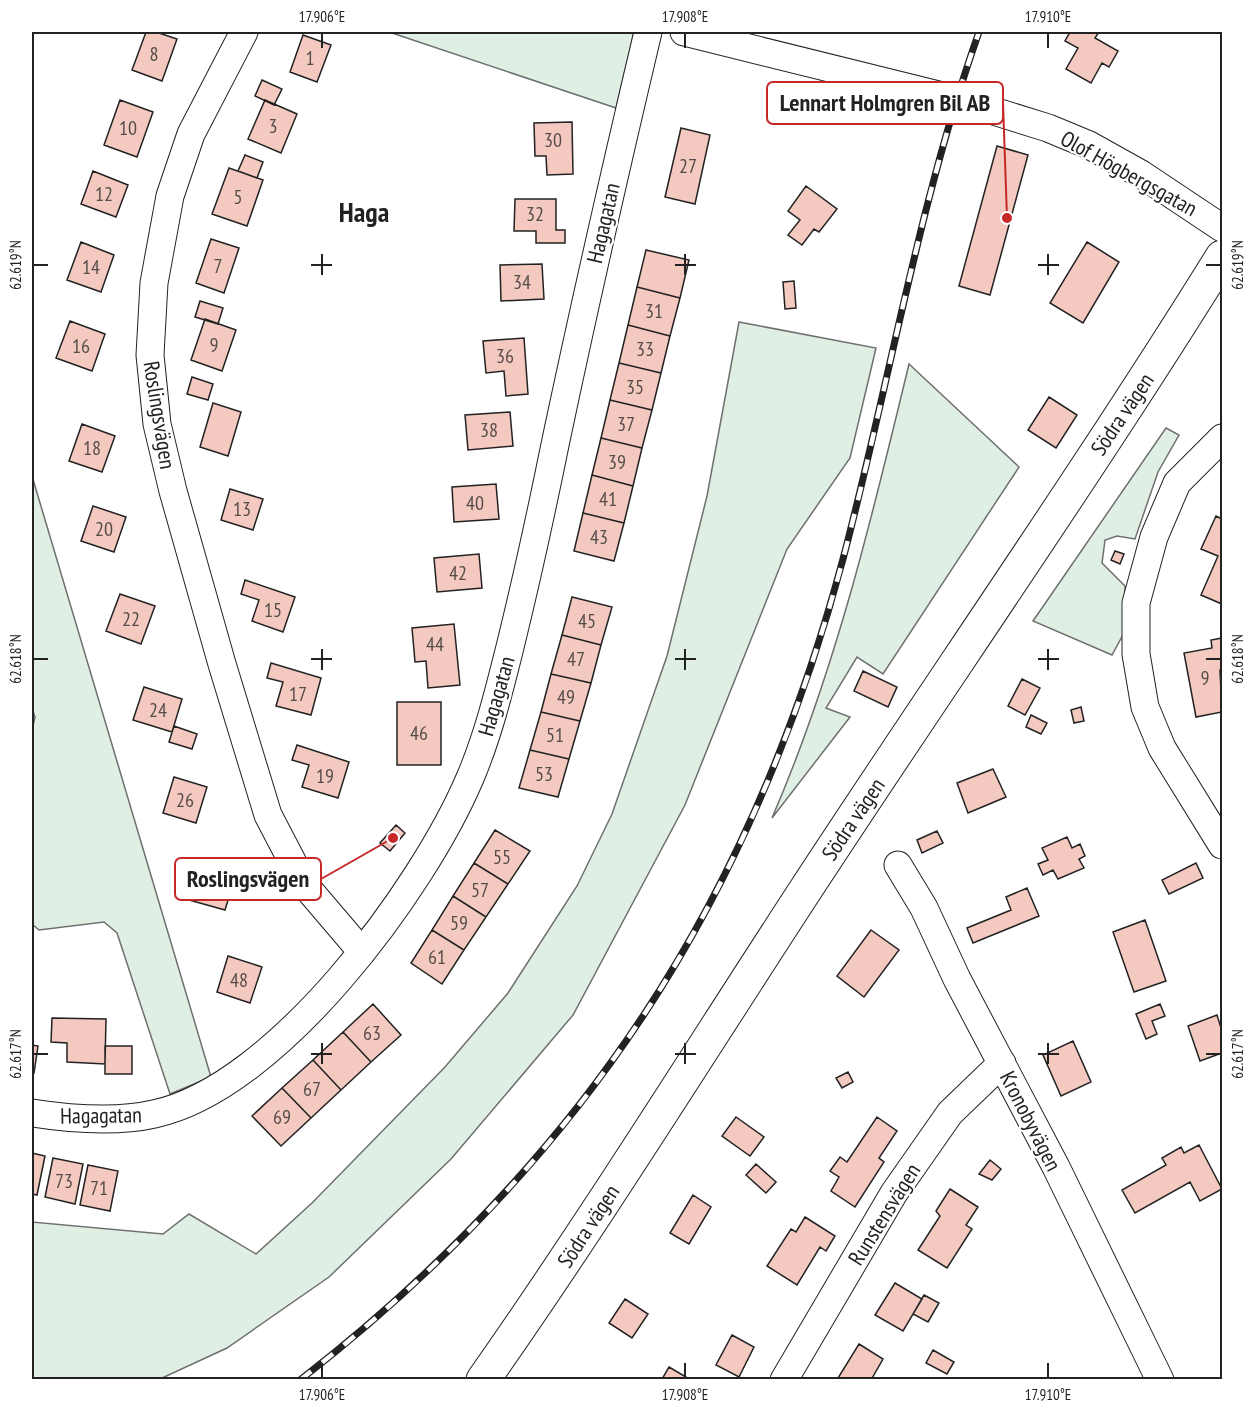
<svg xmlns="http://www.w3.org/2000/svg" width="1254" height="1411" font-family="'PT Sans Narrow',sans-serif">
	<rect width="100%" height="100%" fill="#fff"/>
	<!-- green -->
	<path fill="#e0efe3" stroke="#6f6f6f" stroke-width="1.5" d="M 389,32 L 634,32 L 616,108 Z
		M 739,322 L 876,348 L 850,458 L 787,549 L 685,805 L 573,1015 L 451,1159 L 329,1277 L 227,1348 L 160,1379 L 32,1379 L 32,1222 L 163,1234 L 189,1214 L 256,1254 L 312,1203 L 445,1067 L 508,993 L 577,886 L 612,814 L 667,656 L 707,496 Z
		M 909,364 L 1019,467 L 883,674 L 857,657 L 826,708 L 850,717 L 772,818 C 835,672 872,518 909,364 Z
		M 1166,428 L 1179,435 L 1158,472 L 1135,539 L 1117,536 L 1105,540 L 1102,563 L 1125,586 L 1125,631 L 1112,655 L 1033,621 Z
		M 32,476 L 211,1077 L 170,1094 L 117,933 L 104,922 L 39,930 L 32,924 L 32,730 L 35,717 L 32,708 Z"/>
	<!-- building -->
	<path fill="#f3c9c0" stroke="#222" stroke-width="1.5" d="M 146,32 L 156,32 L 177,39 L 162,81 L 132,70 Z
		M 1070,32 L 1099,32 L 1095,38 L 1118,51 L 1109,67 L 1102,63 L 1091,83 L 1066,69 L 1078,48 L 1065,41 Z
		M 303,35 L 331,45 L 317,82 L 290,72 Z
		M 262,80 L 282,89 L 274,105 L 255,96 Z
		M 120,100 L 153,112 L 137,157 L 104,145 Z
		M 265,100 L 297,114 L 281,153 L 248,139 Z
		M 572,122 L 573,174 L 547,175 L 546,156 L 535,156 L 534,123 Z
		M 681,128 L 710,135 L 695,204 L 665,197 Z
		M 997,146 L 1028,155 L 990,295 L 959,286 Z
		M 245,155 L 263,162 L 257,178 L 238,171 Z
		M 229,168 L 263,180 L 247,226 L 212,214 Z
		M 93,171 L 128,185 L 116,217 L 81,204 Z
		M 806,186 L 837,209 L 819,232 L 814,229 L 802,245 L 788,235 L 800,220 L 788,211 Z
		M 515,199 L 556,199 L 556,230 L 565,230 L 565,243 L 536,243 L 536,231 L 514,231 Z
		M 211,239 L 239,248 L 224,293 L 196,283 Z
		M 81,242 L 114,255 L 101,292 L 67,280 Z
		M 1087,242 L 1119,262 L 1083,323 L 1050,303 Z
		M 646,250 L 689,260 L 680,298 L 637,287 Z
		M 542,264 L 544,299 L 501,301 L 500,265 Z
		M 794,281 L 796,308 L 785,309 L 783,282 Z
		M 637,287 L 680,298 L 670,336 L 628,325 Z
		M 200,301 L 223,308 L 218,324 L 195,317 Z
		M 205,319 L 236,330 L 222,371 L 191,360 Z
		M 70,321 L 105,334 L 92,371 L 56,358 Z
		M 628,325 L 670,336 L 661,373 L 619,363 Z
		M 524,338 L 528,394 L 506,396 L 504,371 L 486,373 L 483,341 Z
		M 619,363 L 661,373 L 652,410 L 610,400 Z
		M 192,377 L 213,384 L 208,400 L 187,394 Z
		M 1049,397 L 1077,415 L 1056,448 L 1028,430 Z
		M 610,400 L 652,410 L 642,448 L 601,438 Z
		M 213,403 L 241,412 L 228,456 L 200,447 Z
		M 510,412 L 513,446 L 468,450 L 465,415 Z
		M 82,424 L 115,436 L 102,472 L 69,461 Z
		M 601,438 L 642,448 L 633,486 L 592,475 Z
		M 592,475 L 633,486 L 624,523 L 583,513 Z
		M 496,484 L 499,519 L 454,522 L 452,487 Z
		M 230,489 L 263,499 L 253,530 L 221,520 Z
		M 93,506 L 126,517 L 114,552 L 81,541 Z
		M 583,513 L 624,523 L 614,561 L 574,551 Z
		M 1216,516 L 1222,519 L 1222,604 L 1201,595 L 1218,556 L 1201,549 Z
		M 1115,551 L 1124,554 L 1120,564 L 1111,560 Z
		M 479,554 L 482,588 L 437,592 L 434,558 Z
		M 245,580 L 295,597 L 283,632 L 252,621 L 259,600 L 241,594 Z
		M 120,594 L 155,606 L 141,644 L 106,631 Z
		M 572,597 L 612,607 L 601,645 L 562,635 Z
		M 454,624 L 460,685 L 428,688 L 426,661 L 415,662 L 412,628 Z
		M 562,635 L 601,645 L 591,683 L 551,674 Z
		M 1222,638 L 1222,669 L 1220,670 L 1222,712 L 1196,717 L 1184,653 L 1212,648 L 1211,640 Z
		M 271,663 L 321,678 L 311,715 L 276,706 L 283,682 L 267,678 Z
		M 863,671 L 897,687 L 888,707 L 854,691 Z
		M 551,674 L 591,683 L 580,721 L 541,712 Z
		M 1022,679 L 1040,688 L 1025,715 L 1008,706 Z
		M 144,687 L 182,699 L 172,732 L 133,720 Z
		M 397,702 L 441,702 L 441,765 L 397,765 Z
		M 1081,707 L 1084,721 L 1074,723 L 1071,710 Z
		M 541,712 L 580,721 L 569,759 L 530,750 Z
		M 1031,715 L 1047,723 L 1041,734 L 1026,727 Z
		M 174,726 L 197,734 L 192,749 L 169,742 Z
		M 297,745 L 349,762 L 338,798 L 302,787 L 309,765 L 292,760 Z
		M 530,750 L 569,759 L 558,797 L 519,788 Z
		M 993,769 L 1006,797 L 968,813 L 957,783 Z
		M 174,777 L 207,787 L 196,823 L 163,813 Z
		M 396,825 L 405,833 L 390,851 L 380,843 Z
		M 495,830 L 530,851 L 508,884 L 474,863 Z
		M 937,831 L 943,843 L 922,853 L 917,840 Z
		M 1067,837 L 1072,848 L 1080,844 L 1085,856 L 1079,859 L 1084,868 L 1058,879 L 1053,870 L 1043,875 L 1038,864 L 1048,860 L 1042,848 Z
		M 200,863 L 236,874 L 225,910 L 189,900 Z
		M 474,863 L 508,884 L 486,917 L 453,896 Z
		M 1196,863 L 1203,878 L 1169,894 L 1162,880 Z
		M 1027,888 L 1039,916 L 973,943 L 967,928 L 1011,910 L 1006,897 Z
		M 453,896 L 486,917 L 464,950 L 432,930 Z
		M 1145,920 L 1166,981 L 1134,992 L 1113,932 Z
		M 432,930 L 464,950 L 442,984 L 411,963 Z
		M 871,930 L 899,950 L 864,997 L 837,976 Z
		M 228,956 L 262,967 L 250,1003 L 217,992 Z
		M 373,1004 L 401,1035 L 371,1062 L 343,1032 Z
		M 1160,1004 L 1165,1016 L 1152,1021 L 1157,1034 L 1146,1039 L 1136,1014 Z
		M 1217,1015 L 1222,1031 L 1222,1053 L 1200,1061 L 1188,1026 Z
		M 52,1018 L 106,1019 L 105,1064 L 67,1062 L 67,1043 L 51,1042 Z
		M 343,1032 L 371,1062 L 341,1090 L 313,1060 Z
		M 1073,1041 L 1091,1082 L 1061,1096 L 1043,1055 Z
		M 32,1045 L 38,1046 L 34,1073 L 32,1073 Z
		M 105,1046 L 132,1046 L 132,1074 L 105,1074 Z
		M 313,1060 L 341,1090 L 311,1118 L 282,1088 Z
		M 848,1072 L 853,1082 L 842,1088 L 836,1078 Z
		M 282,1088 L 311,1118 L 281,1146 L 252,1116 Z
		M 736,1117 L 764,1137 L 750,1156 L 722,1136 Z
		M 877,1117 L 897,1131 L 879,1158 L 884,1162 L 855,1207 L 831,1191 L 839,1177 L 830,1171 L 840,1157 L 847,1162 Z
		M 1199,1145 L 1222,1189 L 1200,1201 L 1190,1182 L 1135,1213 L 1122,1190 L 1166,1165 L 1162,1158 L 1181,1147 L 1184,1153 Z
		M 32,1153 L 45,1156 L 37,1195 L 32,1194 Z
		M 53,1158 L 83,1164 L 75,1204 L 45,1197 Z
		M 990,1160 L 1001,1169 L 992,1180 L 979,1174 Z
		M 756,1164 L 776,1182 L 766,1193 L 746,1175 Z
		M 88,1165 L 118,1171 L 110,1211 L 80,1205 Z
		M 950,1189 L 978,1207 L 966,1225 L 972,1229 L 947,1268 L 918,1250 L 940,1216 L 936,1211 Z
		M 693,1195 L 711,1207 L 689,1244 L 670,1233 Z
		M 805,1217 L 835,1236 L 826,1251 L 820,1247 L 797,1285 L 767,1266 L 791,1229 L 796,1232 Z
		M 895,1283 L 922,1299 L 903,1331 L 875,1315 Z
		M 924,1295 L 939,1303 L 928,1322 L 913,1314 Z
		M 625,1299 L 648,1314 L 632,1338 L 609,1323 Z
		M 732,1335 L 754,1347 L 739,1377 L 716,1365 Z
		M 859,1344 L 883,1359 L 871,1380 L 841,1380 L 838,1378 Z
		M 933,1350 L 954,1362 L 947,1374 L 926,1363 Z
		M 669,1367 L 686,1377 L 684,1380 L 662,1379 Z"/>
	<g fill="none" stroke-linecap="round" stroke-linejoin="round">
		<defs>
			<path id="minor" d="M 244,32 L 191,134 L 170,196 L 154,283 L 150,355 L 157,424 L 173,491 L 222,664 L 268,815 L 304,884 L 362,952
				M 684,32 L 955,99 L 1048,128 L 1089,145 L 1141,174 L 1222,228
				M 1222,438 L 1177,483 L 1154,537 L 1136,603 L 1136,654 L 1145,707 L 1162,748 L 1222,845
				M 898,865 L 924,908 L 957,979 L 1056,1167 L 1160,1380
				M 32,1113 C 71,1119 115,1123 154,1114 C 277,1088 423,889 470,778 C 488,736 499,691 510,647 C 527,578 542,509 556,440 C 585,303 616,167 648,32
				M 784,1380 L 894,1193 L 950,1113 L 1002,1063"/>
			<path id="highway" d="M 483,1380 C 596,1219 699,1053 806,889 C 944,678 1089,471 1222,257"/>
		</defs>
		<!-- minor casing -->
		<use href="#minor" stroke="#222" stroke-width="29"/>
		<!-- highway casing -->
		<use href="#highway" stroke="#222" stroke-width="35"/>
		<!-- minor -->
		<use href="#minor" stroke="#fff" stroke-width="27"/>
		<!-- highway -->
		<use href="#highway" stroke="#fff" stroke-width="33"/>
		<defs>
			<path id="rail" d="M 300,1380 C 582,1161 751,903 843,559 C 889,385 919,201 979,32"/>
		</defs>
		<!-- rail casing -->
		<use href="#rail" stroke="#222" stroke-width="7"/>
		<!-- rail -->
		<use href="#rail" stroke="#fff" stroke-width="4.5" stroke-dasharray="14" stroke-linecap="butt"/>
	</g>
	<!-- ticks -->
	<path fill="none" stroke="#222" stroke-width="2" d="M 322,33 L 322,48M 685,33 L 685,48M 1048,33 L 1048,48M 322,254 L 322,275M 685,254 L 685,275M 1048,254 L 1048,275M 33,265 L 48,265M 311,265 L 332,265M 675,265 L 696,265M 1038,265 L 1059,265M 1206,265 L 1221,265M 322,649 L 322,670M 685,649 L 685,670M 1048,649 L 1048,670M 33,659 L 48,659M 311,659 L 332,659M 675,659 L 696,659M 1038,659 L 1059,659M 1206,659 L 1221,659M 322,1043 L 322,1064M 685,1043 L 685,1064M 1048,1043 L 1048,1064M 33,1054 L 48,1054M 311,1054 L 332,1054M 675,1054 L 696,1054M 1038,1054 L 1059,1054M 1206,1054 L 1221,1054M 322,1363 L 322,1378M 685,1363 L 685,1378M 1048,1363 L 1048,1378"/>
	<g text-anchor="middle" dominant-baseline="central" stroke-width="4.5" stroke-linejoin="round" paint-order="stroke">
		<!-- number labels -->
		<g font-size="20" fill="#564c4a">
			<text x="154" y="54">8</text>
			<text x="310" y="58">1</text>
			<text x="273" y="126">3</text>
			<text x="128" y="128">10</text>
			<text x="553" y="140">30</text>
			<text x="688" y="166">27</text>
			<text x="104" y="194">12</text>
			<text x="238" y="197">5</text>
			<text x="535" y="214">32</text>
			<text x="218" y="266">7</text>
			<text x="91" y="267">14</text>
			<text x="522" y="282">34</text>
			<text x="654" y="311">31</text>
			<text x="214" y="345">9</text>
			<text x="81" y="346">16</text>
			<text x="645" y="349">33</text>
			<text x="505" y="356">36</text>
			<text x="635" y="387">35</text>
			<text x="626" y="424">37</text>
			<text x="489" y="430">38</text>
			<text x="92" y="448">18</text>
			<text x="617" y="462">39</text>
			<text x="608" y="499">41</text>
			<text x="475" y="503">40</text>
			<text x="242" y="509">13</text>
			<text x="104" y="529">20</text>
			<text x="599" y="537">43</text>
			<text x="458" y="573">42</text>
			<text x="273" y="610">15</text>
			<text x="131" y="619">22</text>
			<text x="587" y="621">45</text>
			<text x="435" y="644">44</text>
			<text x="576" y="659">47</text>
			<text x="1205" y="678">9</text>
			<text x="298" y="694">17</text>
			<text x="566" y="697">49</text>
			<text x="158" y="710">24</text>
			<text x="419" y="733">46</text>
			<text x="555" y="735">51</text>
			<text x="544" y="774">53</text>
			<text x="325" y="776">19</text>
			<text x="185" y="800">26</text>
			<text x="502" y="857">55</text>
			<text x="480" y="890">57</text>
			<text x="459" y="923">59</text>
			<text x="437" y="957">61</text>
			<text x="239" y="980">48</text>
			<text x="372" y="1033">63</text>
			<text x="312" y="1089">67</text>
			<text x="282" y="1117">69</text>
			<text x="64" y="1181">73</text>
			<text x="99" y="1188">71</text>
		</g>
		<!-- street labels -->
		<g font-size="22" fill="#222" stroke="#fff">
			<text transform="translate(1129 173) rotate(29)">Olof Högbergsgatan</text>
			<text transform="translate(603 223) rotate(-77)">Hagagatan</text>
			<text transform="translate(1122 414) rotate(-56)">Södra vägen</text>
			<text transform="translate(160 415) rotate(81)">Roslingsvägen</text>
			<text transform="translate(496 696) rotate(-74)">Hagagatan</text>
			<text transform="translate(853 819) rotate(-56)">Södra vägen</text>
			<text transform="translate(101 1115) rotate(-1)">Hagagatan</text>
			<text transform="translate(1031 1121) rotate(63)">Kronobyvägen</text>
			<text transform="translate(884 1214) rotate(-58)">Runstensvägen</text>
			<text transform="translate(588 1226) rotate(-57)">Södra vägen</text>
		</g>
		<!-- district labels -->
		<g font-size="28" font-weight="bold" fill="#222" stroke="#fff">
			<text x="364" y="211">Haga</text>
		</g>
	</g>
	<!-- callouts -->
	<path fill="none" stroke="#c62828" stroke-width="2" d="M1007 218L1003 103M393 838L321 879"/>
	<g fill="#c62828" stroke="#fff" stroke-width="2">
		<circle cx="1007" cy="218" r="6"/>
		<circle cx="393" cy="838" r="6"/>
	</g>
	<g fill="#fff" stroke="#c62828" stroke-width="2">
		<rect x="767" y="82" width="236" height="42" rx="6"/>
		<rect x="175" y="858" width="146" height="42" rx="6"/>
	</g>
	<g font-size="24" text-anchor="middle" font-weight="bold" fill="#222">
		<text x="885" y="111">Lennart Holmgren Bil AB</text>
		<text x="248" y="887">Roslingsvägen</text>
	</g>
	<!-- border -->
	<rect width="1254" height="1411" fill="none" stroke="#ffffff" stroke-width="66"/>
	<rect x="33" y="33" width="1188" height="1345" fill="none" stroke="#222" stroke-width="2"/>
	<g font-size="15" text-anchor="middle" fill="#222">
		<text x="322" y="22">17.906°E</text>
		<text x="685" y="22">17.908°E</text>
		<text x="1048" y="22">17.910°E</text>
		<text transform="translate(16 265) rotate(-90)" y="5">62.619°N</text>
		<text transform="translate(1238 265) rotate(-90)" y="5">62.619°N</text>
		<text transform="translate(16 659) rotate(-90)" y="5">62.618°N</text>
		<text transform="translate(1238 659) rotate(-90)" y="5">62.618°N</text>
		<text transform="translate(16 1054) rotate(-90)" y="5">62.617°N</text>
		<text transform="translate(1238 1054) rotate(-90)" y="5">62.617°N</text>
		<text x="322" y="1400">17.906°E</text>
		<text x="685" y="1400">17.908°E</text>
		<text x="1048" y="1400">17.910°E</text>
	</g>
</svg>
